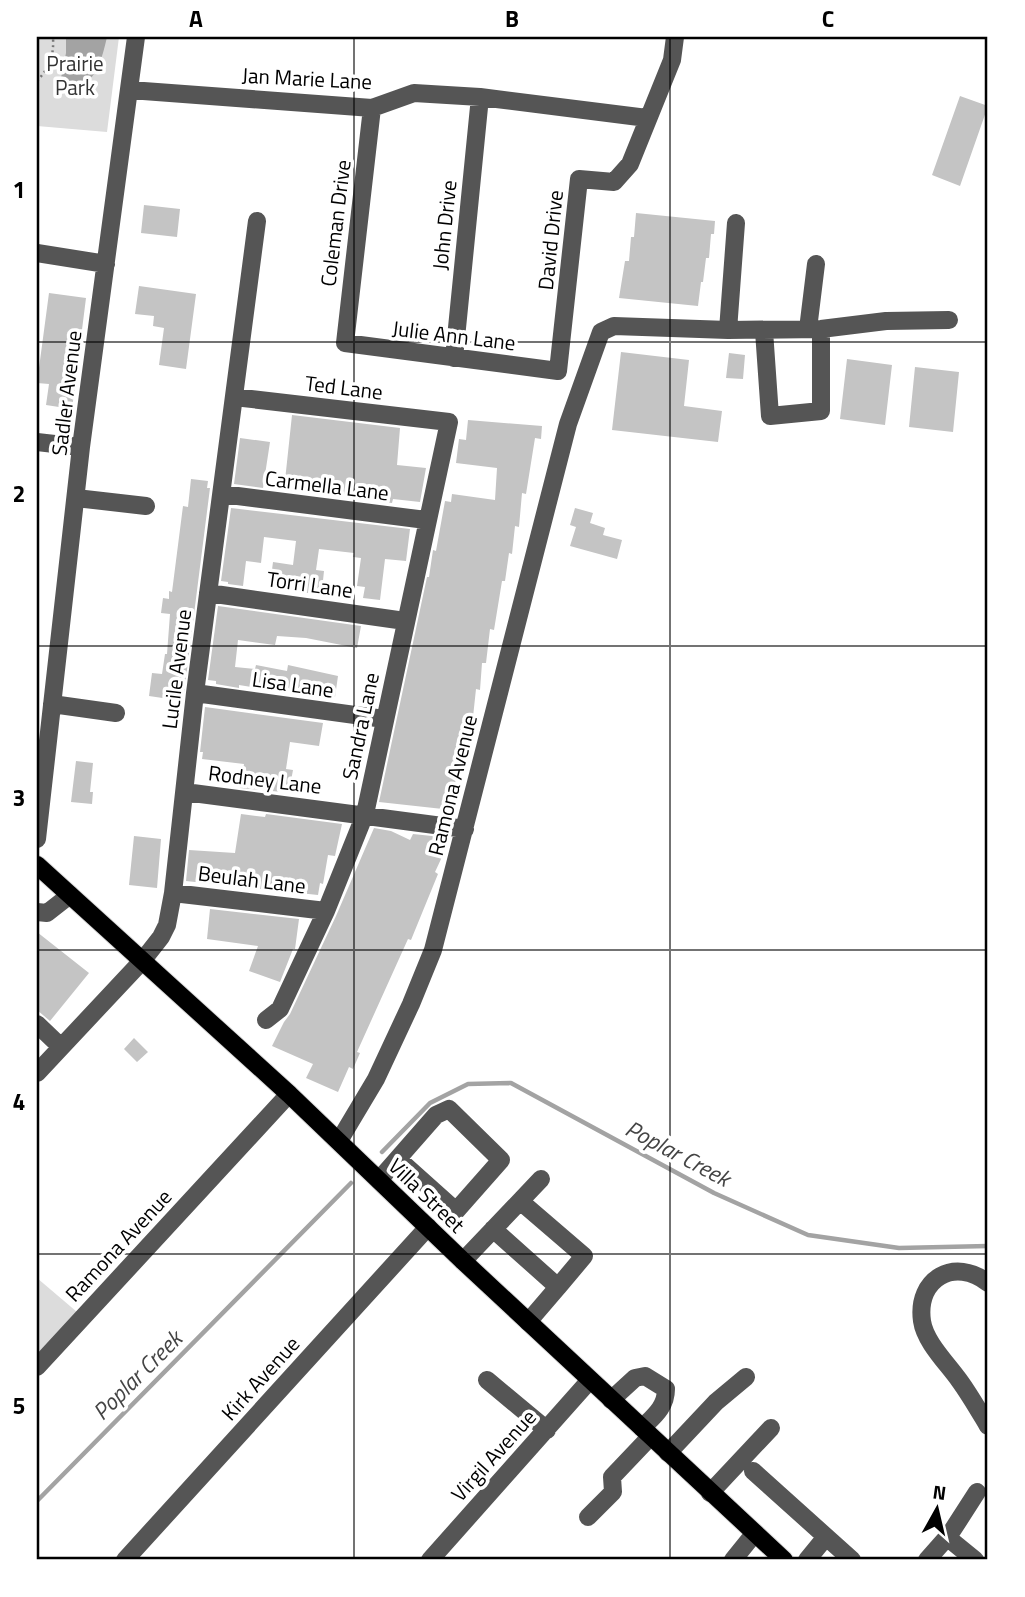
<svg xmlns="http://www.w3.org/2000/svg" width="1025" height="1597" font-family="'Titillium Web',sans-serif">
	<rect width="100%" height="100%" fill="#fff"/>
	<!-- green -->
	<path fill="#dcdcdc" d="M 37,37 L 119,37 L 107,132 L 37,126 Z
		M 37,1278 L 77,1312 L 37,1355 Z"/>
	<!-- water -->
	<path fill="#a3a3a3" d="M 66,37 L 107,37 C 102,58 95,92 66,86 L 61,78 L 66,53 Z"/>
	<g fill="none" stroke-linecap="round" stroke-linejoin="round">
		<!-- stream -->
		<path stroke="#a3a3a3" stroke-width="4.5" d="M 382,1152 L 430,1103 L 468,1084 L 511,1083 L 714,1193 L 808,1235 L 899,1248 L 988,1246
			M 37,1501 L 351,1183"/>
	</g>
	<!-- building -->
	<path fill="#c4c4c4" d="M 960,96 L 988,106 L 960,186 L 932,175 Z
		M 144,205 L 180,209 L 177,237 L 141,233 Z
		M 636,213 L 715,221 L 714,234 L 711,234 L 709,258 L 706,258 L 703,282 L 701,282 L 698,306 L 619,298 L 625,261 L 629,261 L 631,237 L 634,237 Z
		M 139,286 L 196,294 L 186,369 L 159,365 L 164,328 L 153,326 L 154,316 L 135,314 Z
		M 49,293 L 86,298 L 72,409 L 46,405 L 49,384 L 37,383 Z
		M 621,352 L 689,360 L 684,406 L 722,411 L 718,442 L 612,430 Z
		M 729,353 L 745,355 L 743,379 L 726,378 Z
		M 847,359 L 892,365 L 885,425 L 840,419 Z
		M 915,367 L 959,372 L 953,432 L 909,427 Z
		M 292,415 L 400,428 L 397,465 L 426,468 L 420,502 L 393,499 L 392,503 L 374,501 L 375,498 L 299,488 L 299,492 L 284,490 Z
		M 468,420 L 542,426 L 541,439 L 535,438 L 526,494 L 522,493 L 519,527 L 515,526 L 512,554 L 509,553 L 505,581 L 502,581 L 494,630 L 490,629 L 486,663 L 482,663 L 480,690 L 476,689 L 473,717 L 469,716 L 460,769 L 457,768 L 452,810 L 379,802 L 427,577 L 429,577 L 433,550 L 436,551 L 445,501 L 451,502 L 452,494 L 495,500 L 497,468 L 456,463 L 459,439 L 466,440 Z
		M 240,438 L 270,442 L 263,488 L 234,484 Z
		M 191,479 L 208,481 L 207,488 L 210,488 L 183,701 L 149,696 L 152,673 L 162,674 L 165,654 L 167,654 L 170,614 L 161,613 L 163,598 L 169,599 L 169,591 L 172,592 L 183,506 L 188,507 Z
		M 231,508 L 410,529 L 406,561 L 385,559 L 380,600 L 363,598 L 365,587 L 357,586 L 361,558 L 353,557 L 354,553 L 319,549 L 316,570 L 324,571 L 322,590 L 315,589 L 314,594 L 296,591 L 296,588 L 270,585 L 273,562 L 293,565 L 296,541 L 264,537 L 261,563 L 246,561 L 243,586 L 228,584 L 228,582 L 221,581 Z
		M 575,508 L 593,513 L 590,523 L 605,528 L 603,535 L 622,540 L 617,559 L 570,546 L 576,527 L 570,525 Z
		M 218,606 L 361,626 L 357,648 L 306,638 L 277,636 L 275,645 L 238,640 L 235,667 L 255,669 L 256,665 L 287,671 L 288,665 L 338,676 L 335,697 L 279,687 L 271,687 L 270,690 L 239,685 L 239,688 L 216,684 L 216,681 L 208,680 Z
		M 205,707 L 323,723 L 319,746 L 290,742 L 286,769 L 293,770 L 290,786 L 283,785 L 282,792 L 240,788 L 244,764 L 202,759 L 203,752 L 200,752 Z
		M 76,761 L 93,763 L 90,792 L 93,792 L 92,804 L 71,802 Z
		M 241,814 L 265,817 L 266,814 L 342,824 L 335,856 L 328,855 L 323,884 L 320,883 L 318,895 L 186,881 L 189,850 L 235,853 Z
		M 374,828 L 391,831 L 410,840 L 413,834 L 432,836 L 448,844 L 435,872 L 438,874 L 411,940 L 408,939 L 357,1052 L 360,1053 L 353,1069 L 349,1067 L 338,1092 L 306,1078 L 313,1064 L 272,1046 L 284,1022 L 290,1014 L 336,916 Z
		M 134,836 L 161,839 L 157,888 L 129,885 Z
		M 210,909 L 299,919 L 295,949 L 293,949 L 280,982 L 249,971 L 258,946 L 207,939 Z
		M 37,932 L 89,973 L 50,1021 L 37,1010 Z
		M 134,1038 L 148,1052 L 137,1062 L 124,1049 Z"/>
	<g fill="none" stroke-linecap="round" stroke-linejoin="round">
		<defs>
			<path id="major" d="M 37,865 L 289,1094 L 463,1261 L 784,1560"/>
		</defs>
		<!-- major casing -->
		<use href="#major" stroke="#dbdbdb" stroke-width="20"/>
		<!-- path -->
		<path stroke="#777" stroke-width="2.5" stroke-dasharray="2 3.5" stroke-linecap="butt" d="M 37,81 C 50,67 54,56 53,37"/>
		<!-- minor -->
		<path stroke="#555" stroke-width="18" d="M 130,90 L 372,108 L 414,93 L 480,97 L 647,118
			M 372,108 L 345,343 L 558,371 L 579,179 L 614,182 L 630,164 L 672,60 L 675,37
			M 37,253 L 106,264
			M 808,329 L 816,264
			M 728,330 L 821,329 L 886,321 L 949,320
			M 764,331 L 770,416 L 821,411 L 821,329
			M 454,358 L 480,97
			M 234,397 L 449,422 L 365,814 L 326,911 L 280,1009 L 266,1020
			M 37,442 L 81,447
			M 222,494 L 426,520
			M 76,498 L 146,506
			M 208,593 L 405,621
			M 195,693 L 384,719
			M 52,704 L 116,713
			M 185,792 L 465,829
			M 37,839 L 81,447 L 136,37
			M 173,893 L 326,911
			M 37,912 L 47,913 L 70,895
			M 37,1024 L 61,1047
			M 37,1073 L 143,960 L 161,937 L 167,925 L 173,893 L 195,693 L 257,221
			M 339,1141 L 376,1079 L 411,1004 L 433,950 L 568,424 L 601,332 L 614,326 L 728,330 L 736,223
			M 379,1180 L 436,1115 L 449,1109 L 501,1160 L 456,1211 L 399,1160
			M 493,1229 L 558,1287 L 584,1256 L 520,1201
			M 463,1261 L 541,1179
			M 988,1283 C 955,1257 916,1278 922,1321 C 925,1342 947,1363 959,1380 C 970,1395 979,1411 988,1426
			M 528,1322 L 558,1287
			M 37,1367 L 289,1094
			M 487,1380 L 547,1430
			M 611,1400 L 635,1378 L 645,1376 L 666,1389 C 666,1407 654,1416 642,1428
			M 668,1453 L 716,1402 L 746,1377
			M 753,1471 L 852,1560
			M 710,1493 L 771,1428
			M 588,1517 L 613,1492 L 612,1477 L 650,1437
			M 948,1538 L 975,1560
			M 125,1560 L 428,1227
			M 430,1560 L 590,1380
			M 733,1560 L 754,1534
			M 807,1560 L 825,1538
			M 927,1560 L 950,1534 L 977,1492"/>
		<!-- major -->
		<use href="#major" stroke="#000" stroke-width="18"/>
	</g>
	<!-- grid -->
	<path fill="none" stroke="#000" stroke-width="2" stroke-opacity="0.55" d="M 354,37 L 354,1560M 670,37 L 670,1560M 37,342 L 988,342M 37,646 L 988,646M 37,950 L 988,950M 37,1254 L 988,1254"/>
	<g text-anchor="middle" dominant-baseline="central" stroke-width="7" stroke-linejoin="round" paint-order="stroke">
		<!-- park labels -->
		<g font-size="21" fill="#333" stroke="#fff">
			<text x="75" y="63">Prairie<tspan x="75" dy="24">Park</tspan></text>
		</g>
		<!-- street labels -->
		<g font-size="21" fill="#000" stroke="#fff">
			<text transform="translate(307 78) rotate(3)">Jan Marie Lane</text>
			<text transform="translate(335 223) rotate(-83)">Coleman Drive</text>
			<text transform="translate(444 225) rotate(-84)">John Drive</text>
			<text transform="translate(550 240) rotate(-84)">David Drive</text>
			<text transform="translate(454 335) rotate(7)">Julie Ann Lane</text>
			<text transform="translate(344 387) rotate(7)">Ted Lane</text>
			<text transform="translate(66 393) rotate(-83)">Sadler Avenue</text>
			<text transform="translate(327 485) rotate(7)">Carmella Lane</text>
			<text transform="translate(310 584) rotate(8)">Torri Lane</text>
			<text transform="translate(176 669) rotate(-83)">Lucile Avenue</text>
			<text transform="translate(293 684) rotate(8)">Lisa Lane</text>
			<text transform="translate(360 726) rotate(-78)">Sandra Lane</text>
			<text transform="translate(265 779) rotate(7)">Rodney Lane</text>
			<text transform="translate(452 785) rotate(-76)">Ramona Avenue</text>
			<text transform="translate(252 879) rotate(7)">Beulah Lane</text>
			<text transform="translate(427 1195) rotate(44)">Villa Street</text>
			<text transform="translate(118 1245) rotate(-47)">Ramona Avenue</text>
			<text transform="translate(260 1378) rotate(-48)">Kirk Avenue</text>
			<text transform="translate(493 1455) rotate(-48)">Virgil Avenue</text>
		</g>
		<!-- water labels -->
		<g font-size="23" font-style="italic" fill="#444" stroke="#fff">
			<text transform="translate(678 1153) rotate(28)">Poplar Creek</text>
			<text transform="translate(137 1375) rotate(-45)">Poplar Creek</text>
		</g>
	</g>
	<!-- border -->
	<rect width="1025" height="1597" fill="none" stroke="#ffffff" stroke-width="77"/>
	<!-- north arrow -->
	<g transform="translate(937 1509) rotate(8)" stroke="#ffffff" stroke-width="5" paint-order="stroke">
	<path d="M0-5L12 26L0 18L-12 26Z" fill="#000000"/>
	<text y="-10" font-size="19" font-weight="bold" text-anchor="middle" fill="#000000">N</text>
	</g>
	<rect x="38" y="38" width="948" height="1520" fill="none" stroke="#000" stroke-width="2.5"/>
	<g font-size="23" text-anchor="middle" font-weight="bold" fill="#000">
		<text x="196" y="27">A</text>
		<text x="512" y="27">B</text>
		<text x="828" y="27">C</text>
		<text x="19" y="198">1</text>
		<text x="19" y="502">2</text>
		<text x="19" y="806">3</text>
		<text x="19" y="1110">4</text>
		<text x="19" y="1414">5</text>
	</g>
</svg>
